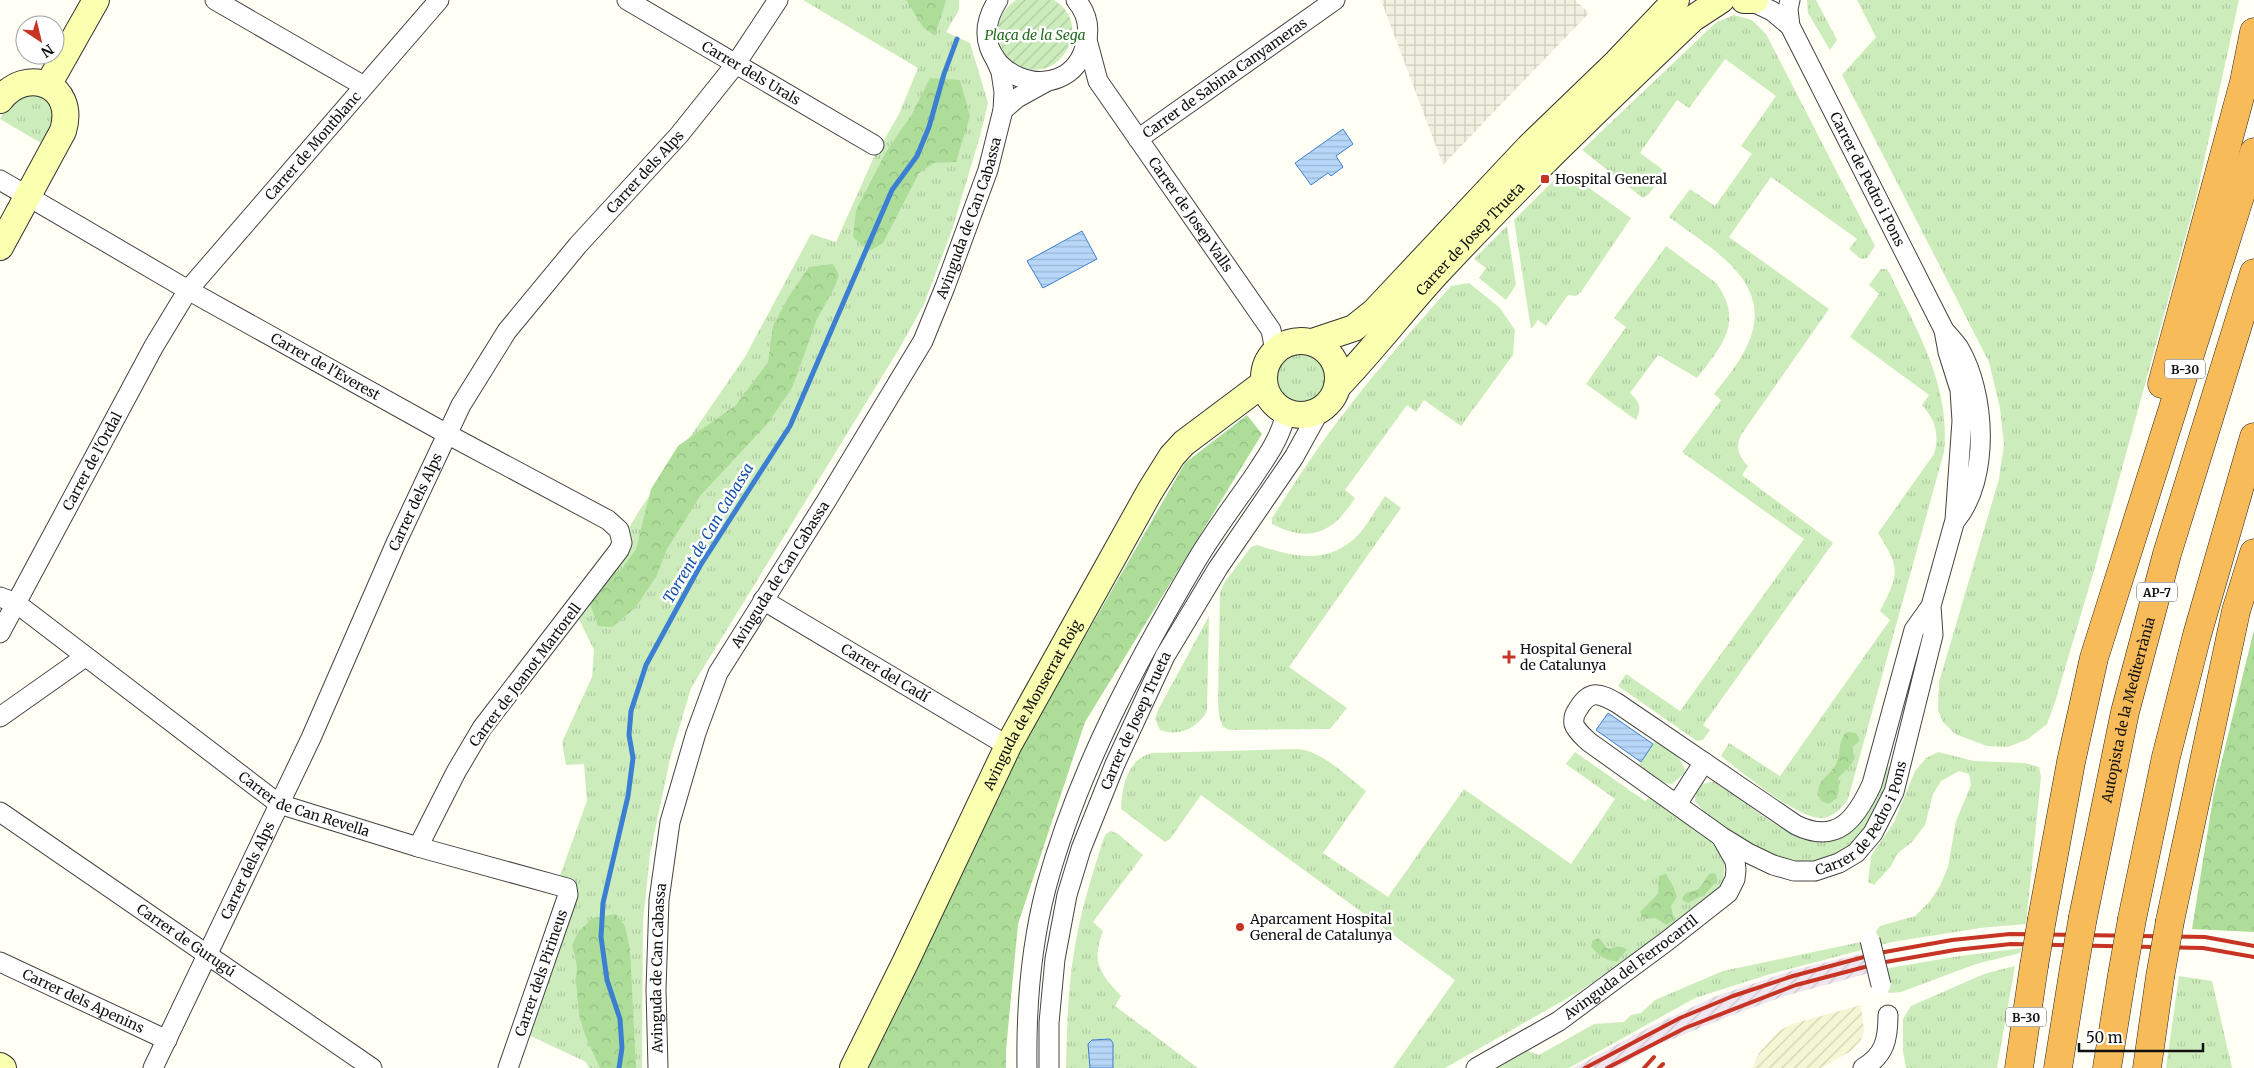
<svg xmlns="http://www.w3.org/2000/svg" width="2254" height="1068" font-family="Merriweather,serif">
	<defs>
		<pattern id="industrial-furrows" width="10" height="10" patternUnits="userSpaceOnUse" patternTransform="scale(1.25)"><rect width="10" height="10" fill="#efe6ef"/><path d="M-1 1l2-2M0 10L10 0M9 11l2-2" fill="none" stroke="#ccc4cc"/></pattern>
		<pattern id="farmland-furrows" width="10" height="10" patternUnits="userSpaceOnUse" patternTransform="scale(1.25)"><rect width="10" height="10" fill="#f4f7d3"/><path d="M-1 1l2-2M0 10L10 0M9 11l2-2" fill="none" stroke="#d0d3b4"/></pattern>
		<pattern id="grass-tufts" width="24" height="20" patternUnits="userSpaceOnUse" patternTransform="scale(1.25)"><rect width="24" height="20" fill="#cdecbc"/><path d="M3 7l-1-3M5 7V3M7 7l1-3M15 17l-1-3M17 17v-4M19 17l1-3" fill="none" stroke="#afc9a1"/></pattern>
		<pattern id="forest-crowns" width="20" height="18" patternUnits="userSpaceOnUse" patternTransform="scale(1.25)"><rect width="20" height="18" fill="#aedd9a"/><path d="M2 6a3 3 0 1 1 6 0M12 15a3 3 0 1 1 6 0" fill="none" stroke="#95bd84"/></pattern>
		<pattern id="garden-furrows" width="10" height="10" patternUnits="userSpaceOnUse" patternTransform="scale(1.25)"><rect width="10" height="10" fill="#cdecbc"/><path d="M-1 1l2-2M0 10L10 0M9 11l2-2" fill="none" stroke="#afc9a1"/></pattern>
		<pattern id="plaza-grid" width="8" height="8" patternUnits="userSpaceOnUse" patternTransform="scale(1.25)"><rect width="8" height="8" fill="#f1f0e1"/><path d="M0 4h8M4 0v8" fill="none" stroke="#cecdc0"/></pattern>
		<pattern id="water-rules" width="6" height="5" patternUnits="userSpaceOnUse" patternTransform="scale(1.25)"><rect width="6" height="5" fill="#b7d6f8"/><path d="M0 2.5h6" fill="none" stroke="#9cb7d4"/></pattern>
	</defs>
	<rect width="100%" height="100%" fill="#fffff5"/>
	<!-- industrial -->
	<path fill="url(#industrial-furrows)" d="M 1868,952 L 1873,972 L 1785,996 L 1732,1015 L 1653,1047 L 1616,1068 L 1573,1068 L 1648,1028 L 1716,996 L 1794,970 Z"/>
	<!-- farmland -->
	<path fill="url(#farmland-furrows)" d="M 1861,1005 L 1864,1031 L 1861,1040 L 1851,1051 L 1821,1068 L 1752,1068 L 1759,1053 L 1779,1031 L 1792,1024 Z"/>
	<!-- grass -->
	<path fill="url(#grass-tufts)" d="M 803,0 L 959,0 L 959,10 L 946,32 L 970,43 L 988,103 L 980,136 L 952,230 L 924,304 L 899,349 L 691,688 L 670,759 L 650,854 L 643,922 L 642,1068 L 589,1068 L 586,1062 L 520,1031 L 568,895 L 557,884 L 587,801 L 584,764 L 566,765 L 562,742 L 592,677 L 594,650 L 577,615 L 639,511 L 745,357 L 811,234 L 836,242 L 873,159 L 899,114 L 918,68 Z
		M 1807,0 L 1816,0 L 1837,40 L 1830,50 L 1808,13 Z
		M 1857,0 L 2239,0 L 2196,198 L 2095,567 L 2055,702 L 2047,724 L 2028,739 L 2008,747 L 1987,746 L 1955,734 L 1943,722 L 1938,710 L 1939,682 L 1999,479 L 2004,445 L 2000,408 L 1989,362 L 1842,75 L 1876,37 Z
		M 1734,15 L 1752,20 L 1766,34 L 1875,246 L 1867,258 L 1861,259 L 1849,249 L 1857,239 L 1771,177 L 1729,237 L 1829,309 L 1741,435 C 1735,448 1739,456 1748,466 L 1742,475 L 1833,543 L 1703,725 L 1710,730 L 1703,740 L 1697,741 L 1618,686 L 1626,674 L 1680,711 L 1804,539 L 1682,452 L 1721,400 L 1714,394 C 1728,376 1744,358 1751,336 C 1771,279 1707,246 1669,217 L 1690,189 L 1715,206 L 1752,154 L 1741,146 L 1776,96 L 1725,59 L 1689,108 L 1677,100 L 1640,153 L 1666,172 L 1648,195 L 1643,198 L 1582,150 L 1709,29 L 1717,22 Z
		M 39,90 L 58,113 L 46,146 L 0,119 L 8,103 Z
		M 1564,170 L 1631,218 L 1581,292 L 1576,296 L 1568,295 L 1546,326 L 1538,320 L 1531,329 L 1514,220 Z
		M 1507,226 L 1516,285 L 1506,300 L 1479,278 L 1486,268 L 1474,259 Z
		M 1666,246 L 1716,283 C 1745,322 1721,347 1697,378 L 1658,355 L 1630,393 C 1640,402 1642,408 1636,420 L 1586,384 L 1626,327 L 1614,318 Z
		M 1881,269 L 1887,269 L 1890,274 C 1917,331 1951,386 1944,452 L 1848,799 C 1842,808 1833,818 1821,818 C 1796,818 1742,772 1721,756 L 1729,743 L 1780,776 L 1890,620 L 1880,611 C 1899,573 1901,570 1878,533 L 1934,454 C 1940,435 1935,419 1922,405 L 1929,395 L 1850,337 L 1879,294 L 1869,285 Z
		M 1469,283 L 1500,308 L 1515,330 L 1513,355 L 1461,426 L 1424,400 L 1416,412 L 1407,405 L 1345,490 L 1355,498 C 1334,532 1310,544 1272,524 L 1272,518 C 1296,481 1320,443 1348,408 C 1380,366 1416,326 1451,286 Z
		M1272 378a29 29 0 1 1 58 0a29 29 0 1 1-58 0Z
		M 1385,496 L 1401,508 L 1289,667 L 1347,708 L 1330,729 L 1230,730 L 1223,727 L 1219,716 L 1218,702 L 1220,593 L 1224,583 L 1251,547 L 1257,545 C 1291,556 1323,565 1353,540 C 1366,529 1375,510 1385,496 Z
		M 1209,616 L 1207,711 C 1198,728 1179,737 1160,730 L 1155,719 L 1158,710 Z
		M 1656,739 C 1669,749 1683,756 1685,773 L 1672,784 L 1664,783 L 1639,765 Z
		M 1298,749 C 1324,752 1346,776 1366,791 L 1323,853 L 1388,897 L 1464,789 L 1571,864 L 1615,799 L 1566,764 L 1575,752 L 1645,801 L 1650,797 L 1710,840 L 1725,860 L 1723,883 L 1696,910 L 1580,991 L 1445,1068 L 1393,1068 L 1455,980 L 1201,795 L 1170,839 L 1165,842 L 1121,809 C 1122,787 1127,759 1152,753 Z
		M 1938,752 L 1974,761 L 2025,763 L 2039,767 L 2041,777 L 2026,924 L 1980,928 L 1892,942 L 1770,974 L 1695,998 L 1569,1068 L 1496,1068 L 1528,1051 L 1539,1055 L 1594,1024 L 1624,1022 L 1631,1015 L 1641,1013 L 1655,1000 L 1723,971 L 1870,940 L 1880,926 L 1915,916 L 1930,901 L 1940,886 L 1948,867 L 1956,821 L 1971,785 L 1969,774 L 1959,771 L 1941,781 L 1933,794 L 1925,825 L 1912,842 L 1897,854 L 1891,866 L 1874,885 L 1868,882 L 1871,856 L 1894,822 L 1915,771 L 1926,758 Z
		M 1893,765 L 1888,783 L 1864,835 L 1838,857 L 1817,862 L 1801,864 L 1782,861 L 1753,848 L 1707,815 L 1695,801 C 1695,788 1701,782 1714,782 C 1755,806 1777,837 1828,840 L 1883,769 Z
		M 1111,831 L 1118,834 L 1143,855 L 1093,922 L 1103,931 C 1091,963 1100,973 1121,996 L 1115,1006 L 1198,1068 L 1066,1068 C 1067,1026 1068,982 1076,941 C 1082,906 1093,873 1103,840 L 1106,834 Z
		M 2022,948 L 2020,953 L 1976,964 L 1901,992 L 1889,993 L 1881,985 L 1878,970 L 1953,957 Z
		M 2015,966 L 1997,1068 L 1906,1068 L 1903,1051 L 1903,1019 L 1911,1006 L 1984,974 Z
		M 2179,976 L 2212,981 L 2232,1068 L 2166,1068 Z"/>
	<!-- forest -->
	<path fill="url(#forest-crowns)" d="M 906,0 L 946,0 L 935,36 L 923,27 Z
		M 930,78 L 960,80 L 970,116 L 956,162 L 934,163 L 919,173 L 883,243 L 869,251 L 853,237 L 856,210 L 886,152 L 912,114 Z
		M 833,264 L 839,275 L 834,288 L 817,319 L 792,388 L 768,423 L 700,496 L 667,549 L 656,577 L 635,608 L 612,627 L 598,626 L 589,601 L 604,576 L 621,570 L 636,549 L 651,489 L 678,446 L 736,405 L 768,362 L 773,326 L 789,296 L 809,267 Z
		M 1247,415 L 1262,434 L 1085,722 L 1018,924 L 1006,1050 L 1006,1068 L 866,1068 L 1017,755 L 1185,463 Z
		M 2254,630 L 2254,932 L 2192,929 L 2214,792 Z
		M 1847,732 L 1856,733 L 1860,741 L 1852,747 L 1855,758 L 1850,766 L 1838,778 L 1839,789 L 1837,798 L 1829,804 L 1821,801 C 1818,795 1817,788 1821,782 C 1825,776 1832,772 1836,764 C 1842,754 1837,740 1847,732 Z
		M 1711,873 L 1716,874 L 1717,881 L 1705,894 L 1688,903 L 1682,900 C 1685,888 1695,894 1701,886 C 1705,882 1705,877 1711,873 Z
		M 1666,874 L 1673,886 L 1677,897 L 1671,906 L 1674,920 L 1667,925 L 1655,918 L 1643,919 L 1640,912 L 1658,894 L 1659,876 Z
		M 616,914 L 625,926 L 630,949 L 636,1068 L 600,1068 L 585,1035 L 579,1015 L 576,981 L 577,966 L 572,945 L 579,931 L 593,918 Z
		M 1599,938 L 1608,949 C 1615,947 1621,944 1627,950 L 1617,961 C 1607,962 1596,954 1591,946 L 1593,940 Z"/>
	<!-- garden -->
	<path fill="url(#garden-furrows)" d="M 1016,0 L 1054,0 C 1098,27 1054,92 1013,62 C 1005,56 1000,47 998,36 C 996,21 1004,8 1016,0 Z"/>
	<!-- plaza -->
	<path fill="url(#plaza-grid)" d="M 1381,0 L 1575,0 L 1589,13 L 1443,165 Z"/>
	<!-- water -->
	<path fill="url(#water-rules)" stroke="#3c7fd2" d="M 1343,129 L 1353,144 L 1336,156 L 1343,167 L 1331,176 L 1328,173 L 1311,185 L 1295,163 Z
		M 1082,231 L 1097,259 L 1043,288 L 1027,261 Z
		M 1608,713 L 1653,744 L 1641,762 L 1596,730 Z
		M 1110,1039 L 1113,1043 L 1113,1068 L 1090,1068 L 1088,1044 L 1092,1040 Z"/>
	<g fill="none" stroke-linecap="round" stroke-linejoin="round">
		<!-- stream -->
		<path stroke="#3c7fd2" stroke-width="5" d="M 619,1068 L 622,1048 L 620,1019 L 607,980 L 601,937 L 603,903 L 628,796 L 633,758 L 629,735 L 631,711 L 646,665 L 700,566 L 790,426 L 892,190 L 917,156 L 929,127 L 944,74 L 957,39"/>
		<defs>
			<g id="street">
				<path d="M 215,0 L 364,86"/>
				<path id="s1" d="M 627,0 L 874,145"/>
				<path d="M 998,0 C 951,72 1069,118 1086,43 C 1090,28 1087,13 1076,0"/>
				<path id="s2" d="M 1790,0 L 1788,9 L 1790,26 L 1944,330 C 1949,336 1955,342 1959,348 C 1986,394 1990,478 1956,520"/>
				<path d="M 1751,1 L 1772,11 L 1790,26"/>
				<path id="s3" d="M 1087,40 L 1098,81 L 1271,330 L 1275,351"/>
				<path d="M 1003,110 L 1017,98 L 1046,82"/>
				<path id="s4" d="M 1138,139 L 1335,0"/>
				<path id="s5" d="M 0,180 L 188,290 L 447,434 L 608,520 L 619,530 L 622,543 L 619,550 L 482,728 L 456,772 L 418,847"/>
				<path id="s6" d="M 0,597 L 16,603 L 279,804 L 418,847 L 567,888 L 568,895 L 508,1068"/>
				<path id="s7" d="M 763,600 L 1008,746"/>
				<path id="s8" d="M 1931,606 L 1914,630 L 1872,784 C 1856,819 1837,845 1796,825 L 1617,703 C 1599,693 1590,689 1578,709 C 1575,713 1573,718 1574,724 C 1576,731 1584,737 1589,742 L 1722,837 L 1748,853 L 1773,865 L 1794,871 L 1815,871 L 1839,863 L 1856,853 L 1873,833 L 1894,792 L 1933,635 L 1931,606 L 1955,520 L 1962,421 L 1960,390 L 1948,352 L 1944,330"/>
				<path id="s9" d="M 0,633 L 154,346 L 188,290 L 439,0"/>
				<path d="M 0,717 L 85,657"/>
				<path d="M 1677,804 L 1704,762"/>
				<path id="s10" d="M 0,812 L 372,1068"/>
				<path id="s11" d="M 0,962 L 167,1040"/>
				<path id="s12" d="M 153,1068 L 311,738 L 396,543 L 461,405 L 507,331 L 578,245 L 679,135 L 735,65 L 778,0"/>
				<path id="s13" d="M 658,1068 L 656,989 L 659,900 L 670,822 L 696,733 L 718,673 L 825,503 L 923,341 L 945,287 L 988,170 L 1003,110 L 1004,92 L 1001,72 L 994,56"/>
				<path d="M 1027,1068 C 1026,1008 1031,946 1046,888 C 1077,773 1135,665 1195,563 C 1212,534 1233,506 1252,479 C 1265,459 1278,442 1284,420 L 1280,408"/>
				<path id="s14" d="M 1049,1068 L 1049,1023 L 1055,959 L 1067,895 L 1081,849 L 1115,764 L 1165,656 L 1218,568 L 1294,457 L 1320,410"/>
				<path id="s15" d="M 1476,1068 L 1559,1021 L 1667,941 L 1728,893 L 1735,879 L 1736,870 L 1735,861 L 1722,838"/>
				<path d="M 1863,1068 C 1885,1055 1888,1039 1888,1015"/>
			</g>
			<g id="secondary">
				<path d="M 1744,0 L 1755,0"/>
				<path d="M 48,85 L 96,0"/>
				<path d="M 0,100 C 27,65 77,85 63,131 L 0,247"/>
				<circle cx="1301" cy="378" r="37"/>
				<path d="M 1312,342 L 1354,328 L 1374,312 L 1529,147 L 1617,62 L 1676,0"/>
				<path id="s16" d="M 1337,387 C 1372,351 1403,310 1437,273 C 1519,185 1605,102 1692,19 L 1721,0"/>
				<path d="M 0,1066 L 3,1068"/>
				<path id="s17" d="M 853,1068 L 906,961 L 1008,746 L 1150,491 L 1172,456 L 1184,443 L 1264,383"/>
			</g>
			<g id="highway">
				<path d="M 2162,384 L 2244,82 L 2254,32"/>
				<path id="s18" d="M 2083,917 L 2125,712 L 2167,554 L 2254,273"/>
				<path d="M 2042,919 L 2071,762 L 2094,658 L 2254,152"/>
				<path d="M 2132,919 L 2166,757 L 2197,635 L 2254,437"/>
				<path d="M 2170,921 L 2236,611 L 2254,553"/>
				<path d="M 2019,1068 L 2034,966"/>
				<path d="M 2058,1068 L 2074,968"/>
				<path d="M 2107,1068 L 2122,975"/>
				<path d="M 2147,1068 L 2160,977"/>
			</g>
		</defs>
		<!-- street casing -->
		<use href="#street" stroke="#444" stroke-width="21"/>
		<!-- secondary casing -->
		<use href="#secondary" stroke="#333" stroke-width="28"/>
		<!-- highway casing -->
		<use href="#highway" stroke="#222" stroke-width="29"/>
		<!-- street -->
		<use href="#street" stroke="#fff" stroke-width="19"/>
		<!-- secondary -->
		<use href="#secondary" stroke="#fbffb0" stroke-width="26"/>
		<!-- highway -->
		<use href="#highway" stroke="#f8bb59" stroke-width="28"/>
		<!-- rail -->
		<path stroke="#c73423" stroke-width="4" d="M 1585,1068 L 1680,1018 L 1733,996 L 1793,976 L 1879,953 L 1952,940 L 2010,934 L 2205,937 L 2254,946
			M 1607,1068 L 1685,1028 L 1796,985 L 1880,963 L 1955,950 L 2011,944 L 2203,948 L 2254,957
			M 1644,1068 L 1654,1057
			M 1659,1068 L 1663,1064"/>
		<defs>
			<path id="street-bridge" d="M 1870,940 L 1881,985"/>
			<path id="highway-bridge" d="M 2034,966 L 2042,919
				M 2074,968 L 2083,917
				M 2122,975 L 2132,919
				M 2160,977 L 2170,921"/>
		</defs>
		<!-- street-bridge casing -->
		<use href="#street-bridge" stroke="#444" stroke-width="21" stroke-linecap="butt"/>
		<!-- highway-bridge casing -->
		<use href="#highway-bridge" stroke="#222" stroke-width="29" stroke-linecap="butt"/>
		<!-- street-bridge -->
		<use href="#street-bridge" stroke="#fff" stroke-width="19"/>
		<!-- highway-bridge -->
		<use href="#highway-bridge" stroke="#f8bb59" stroke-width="28"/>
	</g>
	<!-- markers -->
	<g fill="#c73423" stroke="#fff" stroke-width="2">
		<rect x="1540" y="174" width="10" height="10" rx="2.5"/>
		<path d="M1506.5 649.5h5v5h5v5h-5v5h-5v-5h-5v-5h5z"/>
		<circle cx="1240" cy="927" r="5"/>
	</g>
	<g text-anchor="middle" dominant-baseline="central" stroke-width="5" stroke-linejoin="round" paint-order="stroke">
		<!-- shield labels -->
		<g fill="#fff" stroke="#585858" stroke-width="1">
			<rect x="2165" y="359.5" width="40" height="19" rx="4"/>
			<rect x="2137" y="582.5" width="40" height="19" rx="4"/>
			<rect x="2006" y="1007.5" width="40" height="19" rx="4"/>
		</g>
		<g font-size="12" font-weight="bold" fill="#111">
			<text x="2185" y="369">B-30</text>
			<text x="2157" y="592">AP-7</text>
			<text x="2026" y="1017">B-30</text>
		</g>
		<!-- park labels -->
		<g font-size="14" font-style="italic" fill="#216c1d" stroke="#fff">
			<text x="1035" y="35">Plaça de la Sega</text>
		</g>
		<!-- street labels -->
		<g font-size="14" fill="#111" stroke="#fff">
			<text stroke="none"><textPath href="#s1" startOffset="144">Carrer dels Urals</textPath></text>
			<text stroke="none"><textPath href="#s4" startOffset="106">Carrer de Sabina Canyameras</textPath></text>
			<text stroke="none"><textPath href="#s9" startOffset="582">Carrer de Montblanc</textPath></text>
			<text stroke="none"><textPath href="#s12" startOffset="1029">Carrer dels Alps</textPath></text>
			<text stroke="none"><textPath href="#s2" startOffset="198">Carrer de Pedro i Pons</textPath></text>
			<text stroke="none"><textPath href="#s3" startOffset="205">Carrer de Josep Valls</textPath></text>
			<text stroke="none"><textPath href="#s13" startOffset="925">Avinguda de Can Cabassa</textPath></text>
			<text stroke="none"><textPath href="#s16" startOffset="199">Carrer de Josep Trueta</textPath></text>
			<text stroke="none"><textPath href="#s5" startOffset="375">Carrer de l'Everest</textPath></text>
			<text stroke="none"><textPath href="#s9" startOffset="195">Carrer de l'Ordal</textPath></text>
			<text stroke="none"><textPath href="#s12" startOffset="624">Carrer dels Alps</textPath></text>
			<text stroke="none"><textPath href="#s13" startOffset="520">Avinguda de Can Cabassa</textPath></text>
			<text stroke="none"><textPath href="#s7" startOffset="142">Carrer del Cadí</textPath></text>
			<text transform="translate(525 675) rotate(-53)">Carrer de Joanot Martorell</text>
			<text stroke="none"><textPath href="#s17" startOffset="405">Avinguda de Monserrat Roig</textPath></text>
			<text stroke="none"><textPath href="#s18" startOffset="212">Autopista de la Mediterrània</textPath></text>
			<text stroke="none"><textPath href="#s14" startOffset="362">Carrer de Josep Trueta</textPath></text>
			<text stroke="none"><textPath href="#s6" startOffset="371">Carrer de Can Revella</textPath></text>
			<text stroke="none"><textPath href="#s8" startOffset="932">Carrer de Pedro i Pons</textPath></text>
			<text stroke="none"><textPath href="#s12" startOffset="219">Carrer dels Alps</textPath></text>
			<text stroke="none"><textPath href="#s10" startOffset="226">Carrer de Gurugú</textPath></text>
			<text stroke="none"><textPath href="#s15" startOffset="185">Avinguda del Ferrocarril</textPath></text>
			<text stroke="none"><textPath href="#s13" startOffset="100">Avinguda de Can Cabassa</textPath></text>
			<text transform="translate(541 973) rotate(-71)">Carrer dels Pirineus</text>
			<text stroke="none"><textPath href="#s11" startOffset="92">Carrer dels Apenins</textPath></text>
		</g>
		<!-- poi labels -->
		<g font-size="14" fill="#111" stroke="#fff" text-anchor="start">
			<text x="1555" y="179">Hospital General</text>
			<text x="1520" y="649">Hospital General<tspan x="1520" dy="16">de Catalunya</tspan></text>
			<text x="1250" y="919">Aparcament Hospital<tspan x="1250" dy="16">General de Catalunya</tspan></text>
		</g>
		<!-- water labels -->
		<g font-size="15" font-style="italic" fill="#1451a9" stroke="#fff">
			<text transform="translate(708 533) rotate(-59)">Torrent de Can Cabassa</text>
		</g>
	</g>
	<!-- north arrow -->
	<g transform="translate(40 40) rotate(145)"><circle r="24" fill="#ffffff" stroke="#a0a0a0"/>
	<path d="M0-4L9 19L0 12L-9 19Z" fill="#c73423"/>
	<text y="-8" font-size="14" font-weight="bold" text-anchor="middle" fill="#111111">N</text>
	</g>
	<!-- scale -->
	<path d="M2079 1043v8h124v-8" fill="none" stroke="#111111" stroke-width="2.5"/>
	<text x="2086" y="1043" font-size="15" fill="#111111" stroke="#ffffff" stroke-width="4" paint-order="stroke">50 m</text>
</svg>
